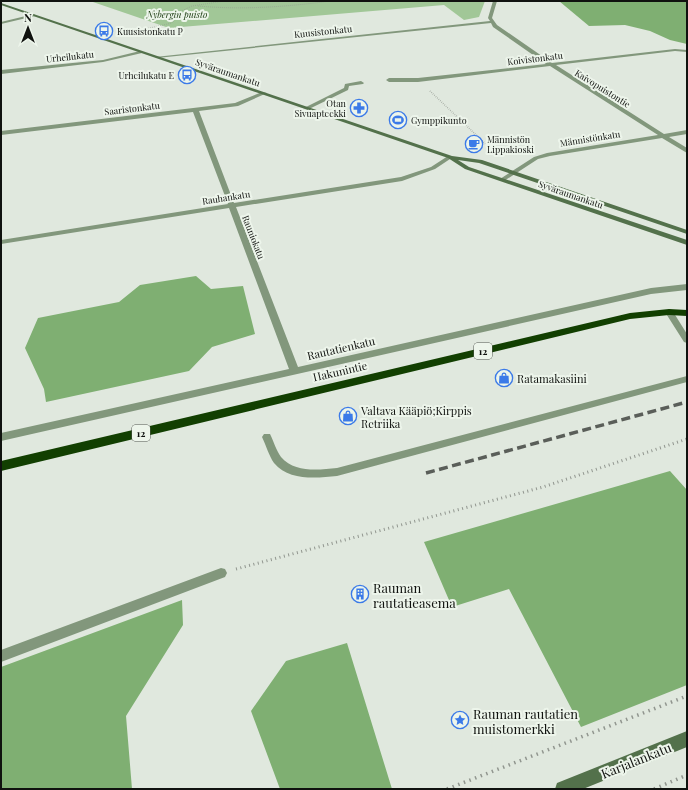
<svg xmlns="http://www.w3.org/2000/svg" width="688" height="790" font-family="'Playfair Display',serif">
	<rect width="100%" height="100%" fill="#e0e8de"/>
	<!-- green -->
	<path fill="#a1c797" d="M 90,1 L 485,1 L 479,17 L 464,20 L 444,5 L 169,28 Z"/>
	<!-- forest -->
	<path fill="#7faf72" d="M 559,1 L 687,1 L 687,44 L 670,40 L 650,31 L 625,25 L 589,26 Z
		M 196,276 L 211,289 L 243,286 L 255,334 L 212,347 L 189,371 L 46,402 L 44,389 L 25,348 L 38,318 L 119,302 L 140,285 Z
		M 670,471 L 687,490 L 687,685 L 581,727 L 509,589 L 452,607 L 424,542 Z
		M 182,600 L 183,625 L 126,716 L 132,789 L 1,789 L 1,667 Z
		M 347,643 L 392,789 L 280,789 L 251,711 L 286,661 Z"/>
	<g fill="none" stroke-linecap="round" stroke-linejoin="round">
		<!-- path-far3 -->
		<path stroke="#91968f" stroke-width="1" stroke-dasharray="0.5 1.5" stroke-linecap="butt" d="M 198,6 C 242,10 286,7 330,1
			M 127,33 L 172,23 L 174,21 L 175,14 L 192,6 L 224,1"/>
		<!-- path-far2 -->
		<path stroke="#91968f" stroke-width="1.5" stroke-dasharray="0.5 1.5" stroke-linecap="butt" d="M 430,91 L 493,151"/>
		<!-- path-far1 -->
		<path stroke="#91968f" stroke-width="3" stroke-dasharray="1 3.5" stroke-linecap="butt" d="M 236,569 L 543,487 L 687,439"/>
		<!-- path -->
		<path stroke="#91968f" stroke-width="3.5" stroke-dasharray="1.5 4.5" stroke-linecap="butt" d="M 447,789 L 687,696
			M 654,789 L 687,775"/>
		<!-- lane -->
		<path fill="#82977c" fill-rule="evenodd" d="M 669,309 L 672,310 L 687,334 L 687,343 L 684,342 L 665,312 Z
			M 687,376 L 687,382 L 337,476 C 316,478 289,481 274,463 C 269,456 266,445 262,437 L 264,434 L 270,434 C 274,442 276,450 281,457 C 295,473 318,470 337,468 Z
			M 221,568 L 225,569 L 227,573 L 225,577 L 1,662 L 1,650 Z"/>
		<!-- street -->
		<path fill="#82977c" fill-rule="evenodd" d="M 493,1 L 497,1 L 492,18 L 497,25 L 552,63 L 675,49 L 687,50 L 687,52 L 675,51 L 556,65 L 664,134 L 687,130 L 687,134 L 669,137 L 687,148 L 687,153 L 662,138 L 550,156 L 538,159 L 504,181 L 500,181 L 500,179 L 534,157 L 547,153 L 658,135 L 550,66 L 418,82 L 389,82 L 386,80 L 389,78 L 418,78 L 546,64 L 493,27 L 491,23 L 157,58 L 155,57 L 490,21 L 488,18 Z
			M 34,14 L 35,16 L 1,24 L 1,22 Z
			M 140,51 L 142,53 L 103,62 L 1,74 L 1,70 L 103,60 Z
			M 361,81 L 364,83 L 363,84 L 349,86 L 348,90 L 309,109 L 304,108 L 344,88 L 345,84 Z
			M 262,92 L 267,93 L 238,106 L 199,111 L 234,203 L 401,177 L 431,167 L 448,156 L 453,157 L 435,169 L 402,181 L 236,207 L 298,367 L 651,288 L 687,284 L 687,290 L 651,294 L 1,441 L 1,433 L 289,369 L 229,208 L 1,244 L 1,240 L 228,204 L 193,112 L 1,135 L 1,131 L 235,103 Z"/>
		<!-- secondary -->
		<path fill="#53714b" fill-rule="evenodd" d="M 1,3 L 452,156 L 482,160 L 687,230 L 687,234 L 479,163 L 458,160 L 469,167 L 687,240 L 687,245 L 465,169 L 448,158 L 1,5 Z
			M 687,731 L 687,747 L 583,789 L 555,789 L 557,783 Z"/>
		<!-- highway -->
		<path fill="#123f01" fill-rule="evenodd" d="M 669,309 L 687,310 L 687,316 L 669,315 L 630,319 L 1,471 L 1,461 L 630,313 Z"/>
		<!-- rail -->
		<path stroke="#5a5e59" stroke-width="3.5" stroke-dasharray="9 4.5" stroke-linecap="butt" d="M 426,473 L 687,402"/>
	</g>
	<!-- icons -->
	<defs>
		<symbol id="bus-ring" viewBox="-11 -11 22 22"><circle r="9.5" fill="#edf5eb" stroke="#3b7ae8" stroke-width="1.5"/><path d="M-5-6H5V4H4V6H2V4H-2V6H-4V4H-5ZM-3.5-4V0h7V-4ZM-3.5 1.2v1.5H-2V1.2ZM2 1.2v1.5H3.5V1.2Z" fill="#3b7ae8"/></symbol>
		<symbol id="pharmacy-ring" viewBox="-11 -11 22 22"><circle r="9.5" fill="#edf5eb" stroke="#3b7ae8" stroke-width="1.5"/><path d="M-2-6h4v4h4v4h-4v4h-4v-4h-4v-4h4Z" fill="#3b7ae8"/></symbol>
		<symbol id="stadium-ring" viewBox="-11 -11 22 22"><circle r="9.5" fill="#edf5eb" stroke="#3b7ae8" stroke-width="1.5"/><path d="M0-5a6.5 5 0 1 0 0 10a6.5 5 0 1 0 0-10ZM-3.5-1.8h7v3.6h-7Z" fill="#3b7ae8"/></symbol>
		<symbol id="cafe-ring" viewBox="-11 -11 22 22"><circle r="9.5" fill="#edf5eb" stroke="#3b7ae8" stroke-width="1.5"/><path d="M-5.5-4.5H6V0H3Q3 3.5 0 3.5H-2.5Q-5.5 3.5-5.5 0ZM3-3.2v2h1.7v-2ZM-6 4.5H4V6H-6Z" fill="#3b7ae8"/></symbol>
		<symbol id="shop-ring" viewBox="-11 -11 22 22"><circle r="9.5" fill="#edf5eb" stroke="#3b7ae8" stroke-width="1.5"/><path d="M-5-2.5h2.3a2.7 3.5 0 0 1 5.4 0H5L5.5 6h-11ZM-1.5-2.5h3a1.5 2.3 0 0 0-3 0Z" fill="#3b7ae8"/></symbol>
		<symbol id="building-ring" viewBox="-11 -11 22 22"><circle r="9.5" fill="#edf5eb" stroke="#3b7ae8" stroke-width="1.5"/><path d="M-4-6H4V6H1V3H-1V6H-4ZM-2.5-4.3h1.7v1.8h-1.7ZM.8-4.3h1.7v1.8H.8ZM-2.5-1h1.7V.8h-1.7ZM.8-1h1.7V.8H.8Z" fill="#3b7ae8"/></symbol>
		<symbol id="sight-ring" viewBox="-11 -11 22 22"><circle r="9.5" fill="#edf5eb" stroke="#3b7ae8" stroke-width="1.5"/><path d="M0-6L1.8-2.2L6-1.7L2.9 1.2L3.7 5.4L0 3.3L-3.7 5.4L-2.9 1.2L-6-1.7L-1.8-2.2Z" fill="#3b7ae8"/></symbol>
	</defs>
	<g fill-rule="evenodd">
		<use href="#bus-ring" x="94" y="21" width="20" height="20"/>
		<use href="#bus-ring" x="177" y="65" width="20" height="20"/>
		<use href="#pharmacy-ring" x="349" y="98" width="20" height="20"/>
		<use href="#stadium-ring" x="388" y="110" width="20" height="20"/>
		<use href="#cafe-ring" x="464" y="134" width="20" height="20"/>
		<use href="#shop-ring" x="494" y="368" width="20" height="20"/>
		<use href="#shop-ring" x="338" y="406" width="20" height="20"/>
		<use href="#building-ring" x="350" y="584" width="20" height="20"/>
		<use href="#sight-ring" x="450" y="710" width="20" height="20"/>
	</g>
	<g text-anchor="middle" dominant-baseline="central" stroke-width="4" stroke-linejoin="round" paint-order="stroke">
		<!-- far-park labels -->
		<g font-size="9" font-style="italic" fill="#16370c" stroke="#edf5eb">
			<text x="177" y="14">Nybergin puisto</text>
		</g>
		<!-- far-poi labels -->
		<g font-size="9" fill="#10120f" stroke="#edf5eb" text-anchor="start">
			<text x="117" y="31">Kuusistonkatu P</text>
			<text x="174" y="75" text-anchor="end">Urheilukatu E</text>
			<text x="346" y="103" text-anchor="end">Otan<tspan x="346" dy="10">Sivuapteekki</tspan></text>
			<text x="411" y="120">Gymppikunto</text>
			<text x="487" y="139">Männistön<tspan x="487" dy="10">Lippakioski</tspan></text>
		</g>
		<!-- far-street labels -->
		<g font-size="9" fill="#10120f" stroke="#edf5eb">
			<text transform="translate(323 31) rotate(-6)">Kuusistonkatu</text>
			<text transform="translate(70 56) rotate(-6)">Urheilukatu</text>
			<text transform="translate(535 58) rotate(-7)">Koivistonkatu</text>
			<text transform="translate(228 72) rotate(19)">Syväraumankatu</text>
			<text transform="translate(603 88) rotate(32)">Kaivopuistontie</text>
			<text transform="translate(132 108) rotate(-7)">Saaristonkatu</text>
			<text transform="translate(590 138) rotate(-9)">Männistönkatu</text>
			<text transform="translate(571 194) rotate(19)">Syväraumankatu</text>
			<text transform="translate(226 197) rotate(-9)">Rauhankatu</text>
			<text transform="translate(254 237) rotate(69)">Rauniokatu</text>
		</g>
		<!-- shield labels -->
		<g fill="#edf5eb" stroke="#525651" stroke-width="1">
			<rect x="474" y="343" width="18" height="16" rx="3"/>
			<rect x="132" y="425" width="18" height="16" rx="3"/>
		</g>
		<g font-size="10" font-weight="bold" fill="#10120f">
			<text x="483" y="351">12</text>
			<text x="141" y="433">12</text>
		</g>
		<!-- street labels -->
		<g font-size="11" fill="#10120f" stroke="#edf5eb">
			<text transform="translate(341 348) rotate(-13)">Rautatienkatu</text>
			<text transform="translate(340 371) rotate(-13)">Hakunintie</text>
		</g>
		<!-- poi labels -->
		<g font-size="11" fill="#10120f" stroke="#edf5eb" text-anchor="start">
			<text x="517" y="378">Ratamakasiini</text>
			<text x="361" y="410">Valtava Kääpiö;Kirppis<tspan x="361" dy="13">Retriika</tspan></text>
		</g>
		<!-- near-poi labels -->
		<g font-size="13" fill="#10120f" stroke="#edf5eb" text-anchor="start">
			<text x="373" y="587">Rauman<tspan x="373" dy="15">rautatieasema</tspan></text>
			<text x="473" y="713">Rauman rautatien<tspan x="473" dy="15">muistomerkki</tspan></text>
		</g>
		<!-- near-street labels -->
		<g font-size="13" fill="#10120f" stroke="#edf5eb">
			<text transform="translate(636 760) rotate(-22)">Karjalankatu</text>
		</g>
	</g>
	<!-- border -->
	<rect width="688" height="790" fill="none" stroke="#10120f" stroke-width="4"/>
	<!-- north arrow -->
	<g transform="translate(28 28)" stroke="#edf5eb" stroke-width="3" paint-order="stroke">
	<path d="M0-3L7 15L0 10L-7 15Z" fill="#10120f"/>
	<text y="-6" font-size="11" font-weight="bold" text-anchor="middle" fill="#10120f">N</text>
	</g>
</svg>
